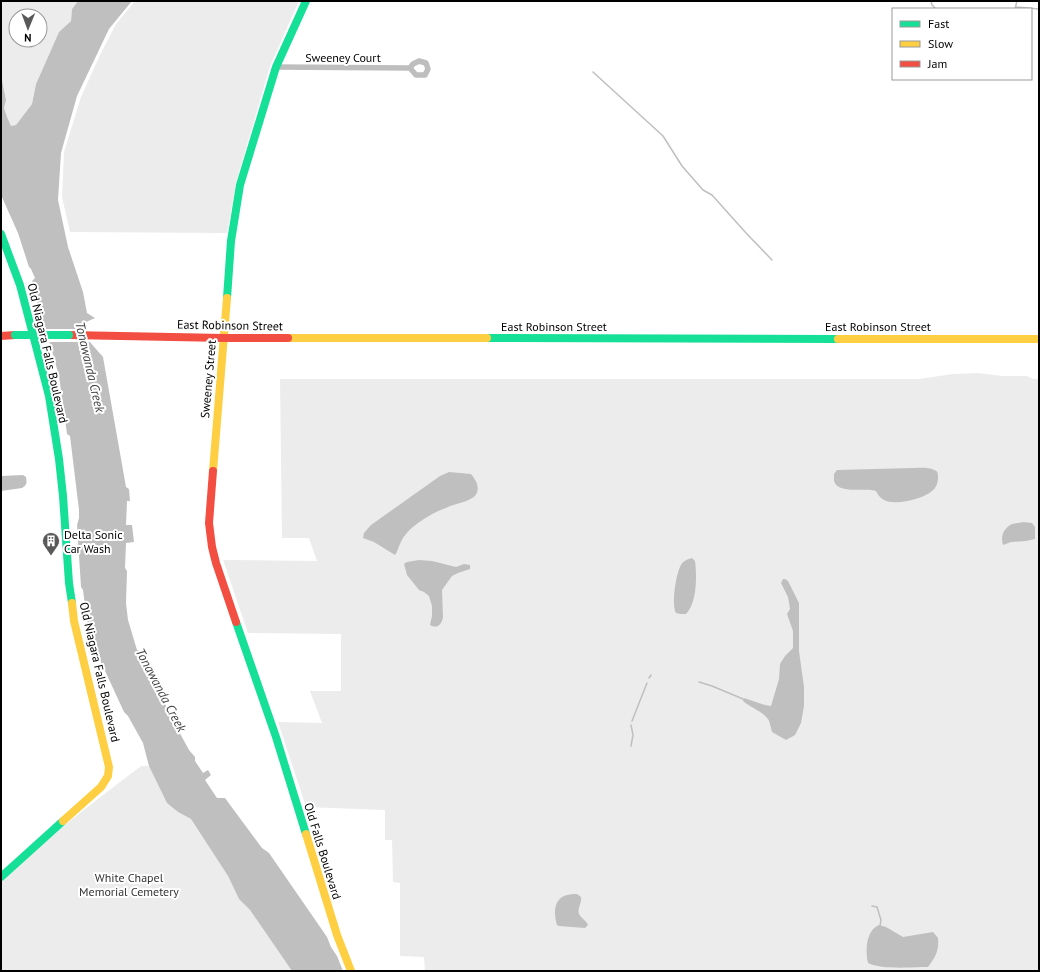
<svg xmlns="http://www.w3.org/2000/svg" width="1040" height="972" font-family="'PT Sans',sans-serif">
	<rect width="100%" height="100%" fill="#fff"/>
	<!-- green -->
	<path fill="#ececec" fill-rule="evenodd" d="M 1,1 L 78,1 L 72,9 L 71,21 L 59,32 L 36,84 L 32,104 L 16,125 L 11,126 L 7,118 L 4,108 L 6,99 L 1,75 ZM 16,16 L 40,16 L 40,40 L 16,40 Z
		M 135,1 L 299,1 L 270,66 L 236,182 L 227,233 L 70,232 L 62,197 L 64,152 L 81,97 L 100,55 L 116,24 Z
		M 978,373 L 1003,376 L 1027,376 L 1033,379 L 1039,379 L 1039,971 L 425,971 L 424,957 L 400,956 L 400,883 L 393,882 L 392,840 L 385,840 L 385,810 L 306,807 L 278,722 L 322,723 L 310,691 L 341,691 L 341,634 L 248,633 L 223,560 L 317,561 L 309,538 L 282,538 L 280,379 L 919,379 L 953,374 Z
		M 141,766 L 149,766 L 156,779 L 178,812 L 191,819 L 228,876 L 239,899 L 250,910 L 292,971 L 1,971 L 1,883 C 43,839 93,803 141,766 Z"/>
	<!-- water -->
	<path fill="#bfbfbf" d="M 78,1 L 132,1 L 109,29 L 77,96 L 61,153 L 58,200 L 68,247 L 83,292 L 87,313 L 95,318 L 86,322 L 82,333 L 103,357 L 126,487 L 129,489 L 130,501 L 127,501 L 126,525 L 132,525 L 134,542 L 126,543 L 125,568 L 127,571 L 126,603 L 128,620 L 137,650 L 143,652 L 145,663 L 143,666 L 146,672 L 152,674 L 170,715 L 189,750 L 195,757 L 195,761 L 203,773 L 208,770 L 211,775 L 205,780 L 217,798 L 225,798 L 262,848 L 269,853 L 327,937 L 331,947 L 337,956 L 343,971 L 292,971 L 250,910 L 239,899 L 228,876 L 191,819 L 178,812 L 167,803 L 149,766 L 143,743 L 128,716 L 124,712 L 89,636 L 83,590 L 81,587 L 77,525 L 79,518 L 79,510 L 70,436 L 67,434 L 59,376 L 44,322 L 41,320 L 32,281 L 35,278 L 31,269 L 29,267 L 18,233 L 1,195 L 1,75 L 6,100 L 4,108 L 7,117 L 11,126 L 16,125 L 32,104 L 36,84 L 59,32 L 71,21 L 72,9 Z
		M 913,468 C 919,468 929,467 934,470 C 938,471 938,474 938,477 C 938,483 936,488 932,491 C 923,499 895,506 884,500 C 880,498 878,495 876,491 C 866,487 838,495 834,481 C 834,479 834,477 834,474 L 837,470 Z
		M 449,472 L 471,474 C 476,480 481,488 475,496 C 469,502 453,504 446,508 C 437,511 428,516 421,521 C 412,527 404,534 400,544 C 398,548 398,551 395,555 L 374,542 L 363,538 L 364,533 L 371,525 L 440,476 Z
		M 23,475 L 26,477 C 27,483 27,485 22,488 L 1,491 L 1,476 Z
		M 1023,522 L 1032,523 L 1035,527 L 1035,539 L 1026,541 L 1011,542 L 1003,545 C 1000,536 1004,528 1012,524 C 1015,523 1020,523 1023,522 Z
		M 692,558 L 695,561 C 697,576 697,603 686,614 L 680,614 L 676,613 C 671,605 676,573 681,565 C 683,561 688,559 692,558 Z
		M 419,560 L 432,561 L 456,567 L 464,564 L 470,565 L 470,569 L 458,573 L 452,576 L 442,590 L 443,618 C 441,625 437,629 430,625 L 432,616 L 432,606 L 429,596 L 424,592 L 419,590 L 407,575 L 404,564 L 407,562 Z
		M 783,579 L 785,579 L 788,581 L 799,603 L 799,651 L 804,687 L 804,706 L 801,723 L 795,735 L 786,740 L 772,732 C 771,728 770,722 768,719 C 762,711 751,708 743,701 L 743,700 L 744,698 L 765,705 L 771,706 L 779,679 L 780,664 L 785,656 L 793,648 L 793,631 L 787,614 L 790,609 L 788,597 L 781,583 Z
		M 574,894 L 577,894 L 581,897 C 582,903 577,908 579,914 C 581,918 586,920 588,925 L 585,928 L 559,926 L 557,925 C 554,915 553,901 564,896 C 567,895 571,894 574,894 Z
		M 879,925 L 886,927 L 903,937 L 933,932 L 938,938 C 939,951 936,956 928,967 C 913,967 881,970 868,963 C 865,951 866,930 879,925 Z"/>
	<!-- pier -->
	<path fill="#fff" d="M 44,329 L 86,329 L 84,332 L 93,342 L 48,342 Z"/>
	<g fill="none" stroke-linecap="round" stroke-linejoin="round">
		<!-- stream -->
		<path stroke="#bfbfbf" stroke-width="1.5" d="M 931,1 L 932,5 L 936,9
			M 1016,7 L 1039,9
			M 1015,9 L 1017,1
			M 593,72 L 663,136 L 682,166 L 703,190 L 712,195 L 746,233 L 772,260
			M 649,678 L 651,675
			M 699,682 L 712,686 L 743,699
			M 632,721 L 647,683
			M 631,746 L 633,735 L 631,725
			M 872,906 L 877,907 L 881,920 L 880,926"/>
		<!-- street -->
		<path stroke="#bebebe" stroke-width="5.5" d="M 276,67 L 410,68 L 416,75 L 425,75 L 428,69 L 426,63 L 419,61 L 413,64 L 410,68"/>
		<!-- fast -->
		<path stroke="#16e098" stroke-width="8" d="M 1,234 L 20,285 L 49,396 L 59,459 L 63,496 L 69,583 L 72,603
			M 227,298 L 231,241 L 240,185 L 276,67 L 306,1
			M 487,338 L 838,339
			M 236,622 L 276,737 L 306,834
			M 1,877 L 63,821"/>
		<!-- slow -->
		<path stroke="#ffcf43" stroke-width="8" d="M 288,338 L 487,338
			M 838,339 L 1039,339
			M 213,471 L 227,298
			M 63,821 L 101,787 L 108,776 L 109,767 L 74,621 L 72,603
			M 306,834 L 337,935 L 351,971"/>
		<!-- jam -->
		<path stroke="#f24e42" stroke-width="8" d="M 69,335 L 224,338 L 288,338
			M 1,336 L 15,335
			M 213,471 L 209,523 L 212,547 L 216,563 L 236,622"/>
		<!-- fast-bridge -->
		<path stroke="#16e098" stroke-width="8" d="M 15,335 L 69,335"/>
	</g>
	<!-- icons -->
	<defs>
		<symbol id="building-pin" viewBox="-11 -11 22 30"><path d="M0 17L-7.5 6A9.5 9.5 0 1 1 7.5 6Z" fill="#595959" stroke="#fff"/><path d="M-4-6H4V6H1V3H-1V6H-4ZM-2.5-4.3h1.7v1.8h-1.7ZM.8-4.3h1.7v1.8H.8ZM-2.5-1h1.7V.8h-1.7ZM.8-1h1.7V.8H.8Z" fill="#fff"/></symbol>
	</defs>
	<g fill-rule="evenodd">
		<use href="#building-pin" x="41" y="531" width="20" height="27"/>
	</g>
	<g text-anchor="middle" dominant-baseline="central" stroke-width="4" stroke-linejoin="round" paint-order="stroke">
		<!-- street labels -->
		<g font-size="12" fill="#000" stroke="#fff">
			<text x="343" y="57">Sweeney Court</text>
			<text transform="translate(230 325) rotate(1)">East Robinson Street</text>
			<text x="554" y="326">East Robinson Street</text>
			<text x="878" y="326">East Robinson Street</text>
			<text transform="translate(48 353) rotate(77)">Old Niagara Falls Boulevard</text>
			<text transform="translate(208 379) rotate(-85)">Sweeney Street</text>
			<text transform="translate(100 672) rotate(77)">Old Niagara Falls Boulevard</text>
			<text transform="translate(323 851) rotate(73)">Old Falls Boulevard</text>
		</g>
		<!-- poi labels -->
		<g font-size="12" fill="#000" stroke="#fff" text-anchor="start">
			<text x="64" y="534">Delta Sonic<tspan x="64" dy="14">Car Wash</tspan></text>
		</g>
		<!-- park labels -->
		<g font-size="12" fill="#333" stroke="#fff">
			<text x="129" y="877">White Chapel<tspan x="129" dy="14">Memorial Cemetery</tspan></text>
		</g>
		<!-- water labels -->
		<g font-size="13" font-style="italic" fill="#444" stroke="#fff">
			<text transform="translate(90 367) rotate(77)">Tonawanda Creek</text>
			<text transform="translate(161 690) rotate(62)">Tonawanda Creek</text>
		</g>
	</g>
	<!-- border -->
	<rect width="1040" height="972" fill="none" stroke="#000000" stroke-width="4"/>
	<!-- legend -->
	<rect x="892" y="8" width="140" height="72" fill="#ffffff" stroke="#999999"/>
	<rect x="900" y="21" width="20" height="6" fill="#16e098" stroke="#999999"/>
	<text x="928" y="28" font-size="12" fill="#000000">Fast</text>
	<rect x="900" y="41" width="20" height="6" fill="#ffcf43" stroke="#999999"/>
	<text x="928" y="48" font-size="12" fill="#000000">Slow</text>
	<rect x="900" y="61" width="20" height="6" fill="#f24e42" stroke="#999999"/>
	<text x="928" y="68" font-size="12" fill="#000000">Jam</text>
	<!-- north arrow -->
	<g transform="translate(28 28) rotate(181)"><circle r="19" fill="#ffffff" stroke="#999999"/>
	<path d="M0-3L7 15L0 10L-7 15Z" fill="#595959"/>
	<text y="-6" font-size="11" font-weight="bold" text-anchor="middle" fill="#000000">N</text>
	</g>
</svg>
